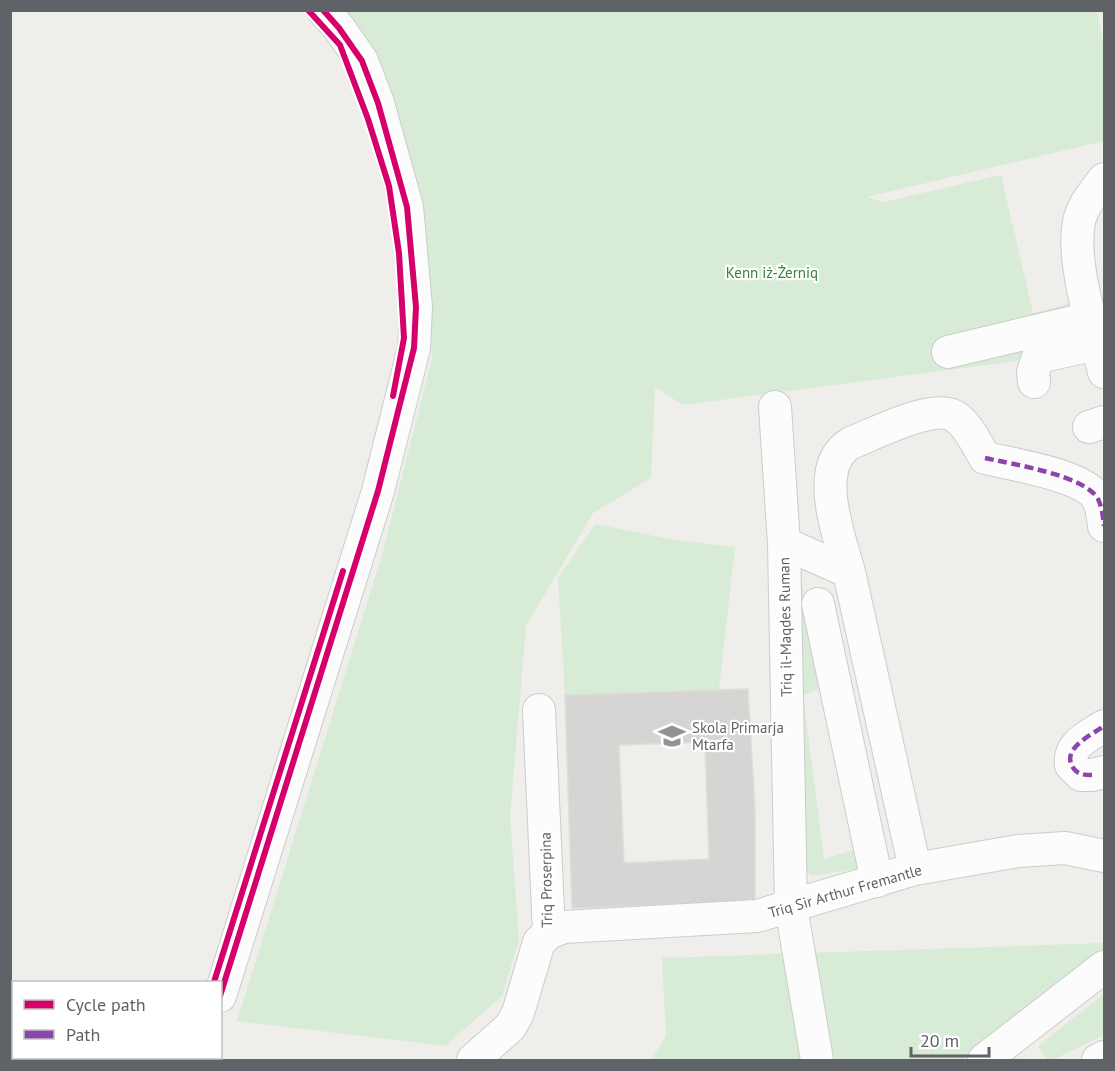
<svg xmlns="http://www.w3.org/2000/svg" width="1115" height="1071" font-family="'PT Sans',sans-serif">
	<rect width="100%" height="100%" fill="#efeeea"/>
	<!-- green -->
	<path fill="#d8ebd6" d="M 336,11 L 1097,11 L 1104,47 L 1104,141 L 867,197 L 883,202 L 1001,175 L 1033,313 L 1076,302 L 1091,351 L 683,405 L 655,387 L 651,478 L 593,513 L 526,626 L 510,816 L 519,940 L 502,996 L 445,1046 L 237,1021 L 383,552 L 432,358 L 426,230 L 375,59 Z
		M 595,524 L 669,539 L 735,547 L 719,690 L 565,695 L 558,578 Z
		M 801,578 L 821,688 L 803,695 L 824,859 L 857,849 L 863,867 L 812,876 L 807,872 L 802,861 L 794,580 Z
		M 1104,943 L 1104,949 L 962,1060 L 651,1060 L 666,1036 L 662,958 Z
		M 1104,994 L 1104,1035 L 1052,1060 L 1047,1060 L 1038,1046 Z"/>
	<!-- building -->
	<path fill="#d6d5d3" stroke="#deddd9" stroke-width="1.5" fill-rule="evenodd" d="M 748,689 L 755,810 L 755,902 L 572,908 L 565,695 ZM 705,742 L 709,859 L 624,863 L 619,745 Z"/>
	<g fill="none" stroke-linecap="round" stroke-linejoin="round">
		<defs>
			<path id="minor" d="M 1104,179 C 1094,192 1082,206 1079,222 C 1071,264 1094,331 1104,372
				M 948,352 L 1090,318
				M 1034,382 L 1033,372 L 1038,357 L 1097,344
				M 775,407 L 784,543 L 791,907 L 817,1060
				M 1089,427 L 1104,422
				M 784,543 L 849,572 L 915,869
				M 849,572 C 840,538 811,466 851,443 C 874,434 935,402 956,417 C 969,426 977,445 985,458 C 1011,464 1085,475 1098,499 C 1102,507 1103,517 1104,526
				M 818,604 L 877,881
				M 539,710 L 549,933
				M 1104,726 C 1089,736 1068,744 1071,765 L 1081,775 L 1092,775 L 1104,772
				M 220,996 L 378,491 L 414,348 L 416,307 L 407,207 L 378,103 L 362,61 L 339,28 L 323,10
				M 201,1060 L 201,1058
				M 473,1060 L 510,1027 L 518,1013 L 539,942 L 549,933 L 564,927 L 757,916 L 915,869 L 1018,851 L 1065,848 L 1104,856
				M 984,1060 L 1104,967
				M 1098,1060 L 1104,1057"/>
		</defs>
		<!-- minor casing -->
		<use href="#minor" stroke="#cbcccc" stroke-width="34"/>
		<!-- minor -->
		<use href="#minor" stroke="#fdfcfc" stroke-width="32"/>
		<!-- quiet -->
		<path stroke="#8e44ad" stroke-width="4.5" stroke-dasharray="9 4.5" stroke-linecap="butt" d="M 985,458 C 1011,464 1085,475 1098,499 C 1102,507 1103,517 1104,526
			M 1092,775 C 1085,775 1079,775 1074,769 C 1059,749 1092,735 1104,726
			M 191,1060 L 191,1058"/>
		<defs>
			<path id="cycleway" d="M 308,10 L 340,45 L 368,119 L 389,186 L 399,253 L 404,338 L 393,396
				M 214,982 L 343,571
				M 220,996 L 378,491 L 414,348 L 416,307 L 407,207 L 378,103 L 362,61 L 339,28 L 323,10"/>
		</defs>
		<!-- cycleway casing -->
		<use href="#cycleway" stroke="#fff" stroke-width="10"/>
		<!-- cycleway -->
		<use href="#cycleway" stroke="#d6006c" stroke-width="6"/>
	</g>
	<!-- icons -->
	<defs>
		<symbol id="school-bare" viewBox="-9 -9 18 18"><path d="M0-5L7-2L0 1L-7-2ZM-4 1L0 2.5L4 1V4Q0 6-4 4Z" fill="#919496" stroke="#fff" stroke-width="2.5" paint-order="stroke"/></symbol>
	</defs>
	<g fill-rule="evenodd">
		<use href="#school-bare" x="653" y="717" width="38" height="38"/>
	</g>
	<g text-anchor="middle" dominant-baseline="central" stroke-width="4.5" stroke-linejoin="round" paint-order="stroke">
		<!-- park labels -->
		<g font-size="15" fill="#348238" stroke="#fff">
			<text x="772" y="272">Kenn iż-Żerniq</text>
		</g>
		<!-- street labels -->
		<g font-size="15" fill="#5f6368" stroke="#fff">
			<text transform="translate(785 627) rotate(-91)">Triq il-Maqdes Ruman</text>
			<text transform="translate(546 880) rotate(-91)">Triq Proserpina</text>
			<text transform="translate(845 891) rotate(-16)">Triq Sir Arthur Fremantle</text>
		</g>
		<!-- poi labels -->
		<g font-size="15" fill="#5f6368" stroke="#fff" text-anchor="start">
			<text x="692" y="727">Skola Primarja<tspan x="692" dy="17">Mtarfa</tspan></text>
		</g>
	</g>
	<!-- border -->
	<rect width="1115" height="1071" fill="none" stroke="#5f6368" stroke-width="24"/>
	<!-- legend -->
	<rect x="12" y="981" width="210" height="78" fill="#ffffff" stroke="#bfc1c3" stroke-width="1.5"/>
	<rect x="24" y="1000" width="30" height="9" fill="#d6006c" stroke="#bfc1c3" stroke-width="1.5"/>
	<text x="66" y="1011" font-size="18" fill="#5f6368">Cycle path</text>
	<rect x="24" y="1030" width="30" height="9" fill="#8e44ad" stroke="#bfc1c3" stroke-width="1.5"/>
	<text x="66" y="1041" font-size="18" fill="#5f6368">Path</text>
	<!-- scale -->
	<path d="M911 1047v9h78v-9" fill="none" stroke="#5f6368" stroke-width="3"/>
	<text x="920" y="1047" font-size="18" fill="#5f6368" stroke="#ffffff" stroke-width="4.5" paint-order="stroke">20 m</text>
</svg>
